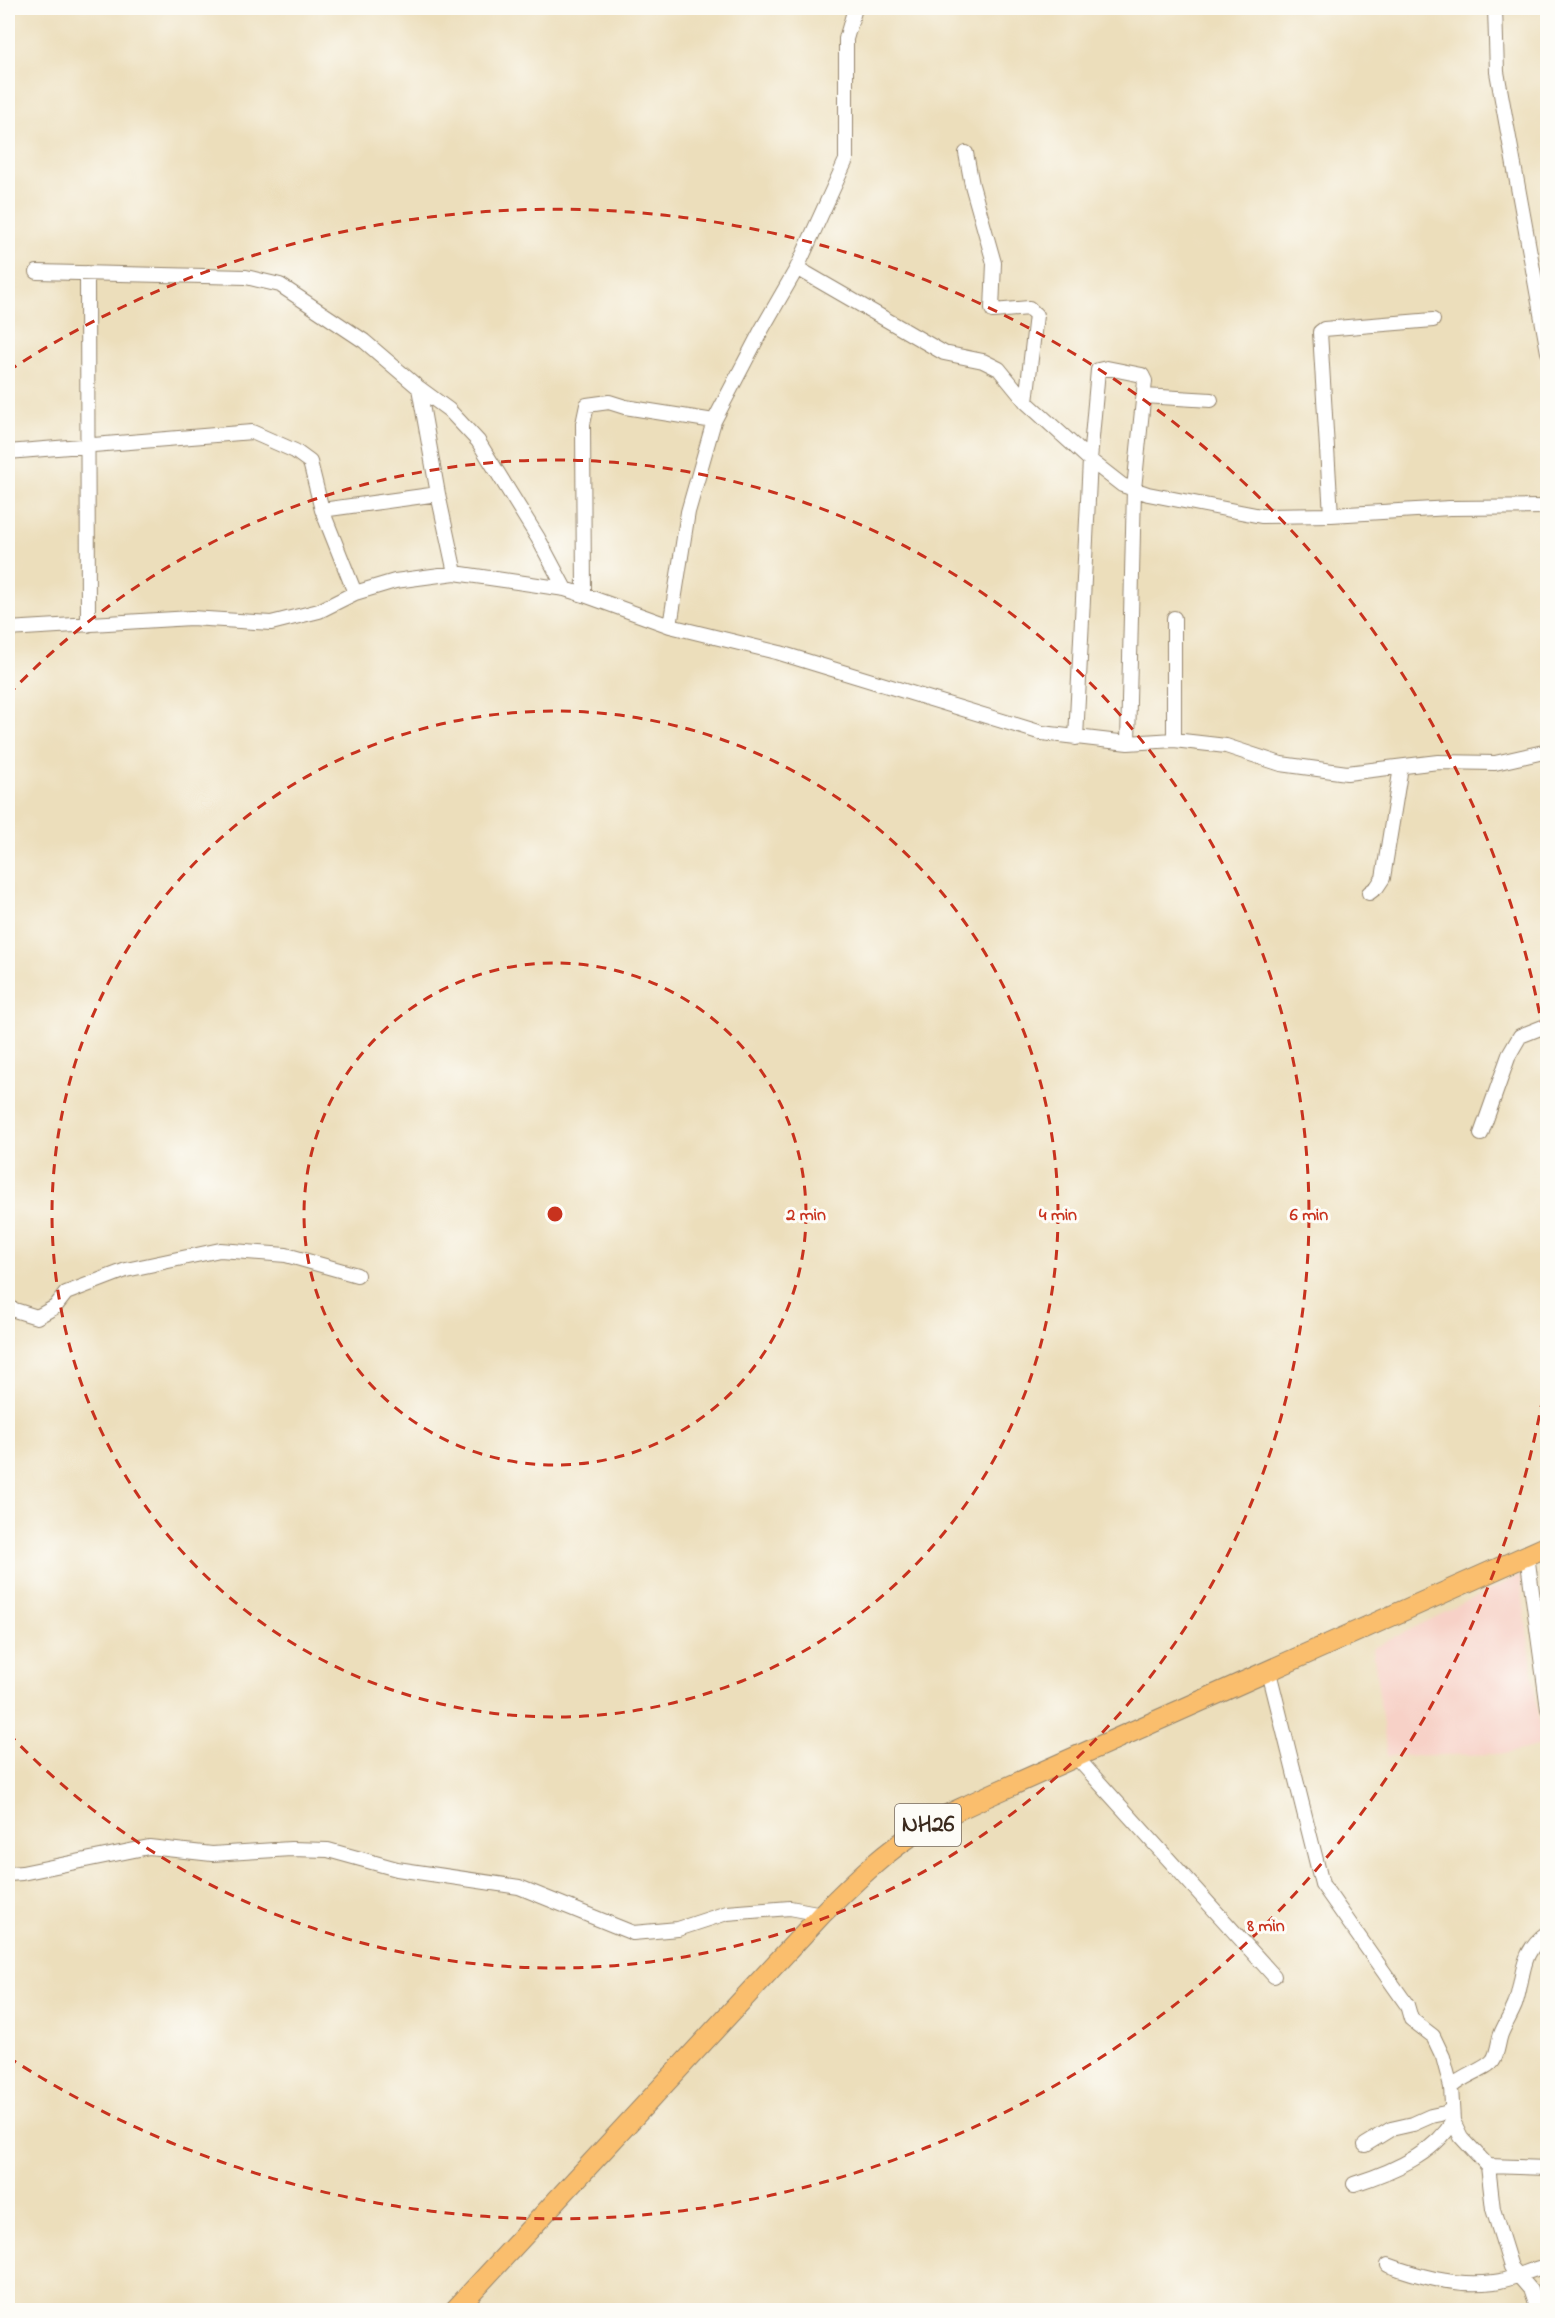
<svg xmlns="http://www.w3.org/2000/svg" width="1555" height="2318" font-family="'Indie Flower',sans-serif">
	<rect width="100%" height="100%" fill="#fdfcf7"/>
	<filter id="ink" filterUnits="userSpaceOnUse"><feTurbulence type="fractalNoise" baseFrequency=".0167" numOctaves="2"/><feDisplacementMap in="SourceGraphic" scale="12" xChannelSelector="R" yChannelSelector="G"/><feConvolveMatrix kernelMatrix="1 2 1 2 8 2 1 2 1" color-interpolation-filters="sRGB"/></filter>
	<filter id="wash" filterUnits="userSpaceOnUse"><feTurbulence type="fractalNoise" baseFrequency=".008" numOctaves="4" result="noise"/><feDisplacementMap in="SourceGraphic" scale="24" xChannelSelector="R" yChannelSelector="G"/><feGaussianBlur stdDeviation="1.35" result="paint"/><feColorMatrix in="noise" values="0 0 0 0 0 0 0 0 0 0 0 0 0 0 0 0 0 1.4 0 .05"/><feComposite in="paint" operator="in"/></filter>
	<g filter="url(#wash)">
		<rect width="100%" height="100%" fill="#ecdebb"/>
		<!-- built -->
		<path fill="#f7d1c7" d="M 1520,1575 L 1542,1745 L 1505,1754 L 1387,1756 L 1373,1648 Z"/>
	</g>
	<g filter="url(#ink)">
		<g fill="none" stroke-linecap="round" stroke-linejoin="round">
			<defs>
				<path id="minor" d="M 1495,8 L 1497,72 L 1548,352
					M 966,153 L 972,185 L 994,263 L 992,309 L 993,311 L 1029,308 L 1036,315 L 1026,402
					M 797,268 L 944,353 L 983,361 L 999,369 L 1026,402 L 1090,460 L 1122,485 L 1148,494 L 1261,516 L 1331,515 L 1450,508 L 1548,507
					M 37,272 L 246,277 L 280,285 L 364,341 L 419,388 L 449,410 L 478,441 L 538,538 L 565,589
					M 87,273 L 88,625
					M 419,388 L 438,494 L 455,573
					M 1144,396 L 1211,400
					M 8,452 L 252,432 L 295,451 L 310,462 L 322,510 L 355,593
					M 322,510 L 438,494
					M 1331,515 L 1320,332 L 1324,329 L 1433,320
					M 584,595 L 583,424 L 587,405 L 609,402 L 625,407 L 714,421
					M 670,626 L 688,512 L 714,421 L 762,329 L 797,268 L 846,160 L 846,39 L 855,8
					M 8,629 L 191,618 L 271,623 L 319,611 L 355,593 L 395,581 L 455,573 L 565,589 L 584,595 L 670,626 L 780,653 L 1042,733 L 1128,743 L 1174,740 L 1226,746 L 1281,764 L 1347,773 L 1438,762 L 1495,763 L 1548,751
					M 1076,738 L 1090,460 L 1098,370 L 1107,368 L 1142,375 L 1145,381 L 1134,489 L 1128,743
					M 1174,740 L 1174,618
					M 1369,893 L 1377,887 L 1383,878 L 1401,767
					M 1481,1134 L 1509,1055 L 1520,1036 L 1548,1025
					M 8,1308 L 37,1317 L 55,1307 L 66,1293 L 126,1270 L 220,1250 L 286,1255 L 357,1275
					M 1527,1555 L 1548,1709
					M 1269,1672 L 1322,1884 L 1407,2005 L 1411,2019 L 1433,2036 L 1443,2057 L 1451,2087 L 1453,2121 L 1461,2137 L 1488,2166 L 1493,2209 L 1511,2267 L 1530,2289 L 1537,2310
					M 1077,1758 L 1274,1976
					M 8,1874 L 22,1873 L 149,1847 L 212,1854 L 291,1849 L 328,1850 L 397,1869 L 519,1887 L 633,1933 L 678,1929 L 727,1913 L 790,1908 L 822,1914
					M 1451,2087 C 1462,2076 1487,2069 1493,2060 C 1498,2053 1498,2042 1501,2034 C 1505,2024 1511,2015 1515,2005 C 1525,1975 1519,1952 1548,1932
					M 1365,2145 L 1391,2129 L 1413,2124 L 1431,2116 L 1445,2113 L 1452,2109
					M 1488,2166 L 1548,2168
					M 1354,2184 C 1389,2173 1434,2155 1453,2121
					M 1388,2265 C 1420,2277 1459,2287 1494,2282 C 1513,2280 1529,2269 1548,2266"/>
				<path id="highway" d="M 455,2310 L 822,1914 C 854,1882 886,1850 925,1827 C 942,1816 961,1809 979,1800 L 1548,1546"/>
			</defs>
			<!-- minor casing -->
			<use href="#minor" stroke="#94846c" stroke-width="16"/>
			<!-- highway casing -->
			<use href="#highway" stroke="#94846c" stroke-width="22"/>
			<!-- minor -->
			<use href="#minor" stroke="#fff" stroke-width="14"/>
			<!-- highway -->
			<use href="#highway" stroke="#fabe6d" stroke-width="20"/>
		</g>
	</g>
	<!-- distance rings -->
	<g fill="none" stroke="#c8321e" stroke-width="3" stroke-dasharray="10 8">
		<circle cx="555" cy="1214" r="251"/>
		<circle cx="555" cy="1214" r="503"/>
		<path d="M8 695A754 754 0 1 1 8 1733"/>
		<path d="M1546 1380A1005 1005 0 0 1 8 2057M8 371A1005 1005 0 0 1 1546 1048"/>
	</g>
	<g text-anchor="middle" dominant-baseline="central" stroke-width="6" stroke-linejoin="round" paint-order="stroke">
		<!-- shield labels -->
		<rect fill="#fdfcf7" stroke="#75695f" stroke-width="1.5" x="895" y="1804" width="66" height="42" rx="4.5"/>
		<g font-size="24" font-weight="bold" fill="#3b2a1e">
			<text x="928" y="1825">NH26</text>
		</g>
	</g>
	<circle cx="555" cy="1214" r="9" fill="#c8321e" stroke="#fdfcf7" stroke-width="3"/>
	<g font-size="18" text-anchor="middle" font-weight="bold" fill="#c8321e" stroke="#fdfcf7" stroke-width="6" stroke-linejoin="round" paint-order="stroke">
		<text x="806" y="1220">2 min</text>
		<text x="1058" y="1220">4 min</text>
		<text x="1309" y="1220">6 min</text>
		<text x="1266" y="1931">8 min</text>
	</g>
	<!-- margin -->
	<rect width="1555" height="2318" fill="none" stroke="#fdfcf7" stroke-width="30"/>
</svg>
